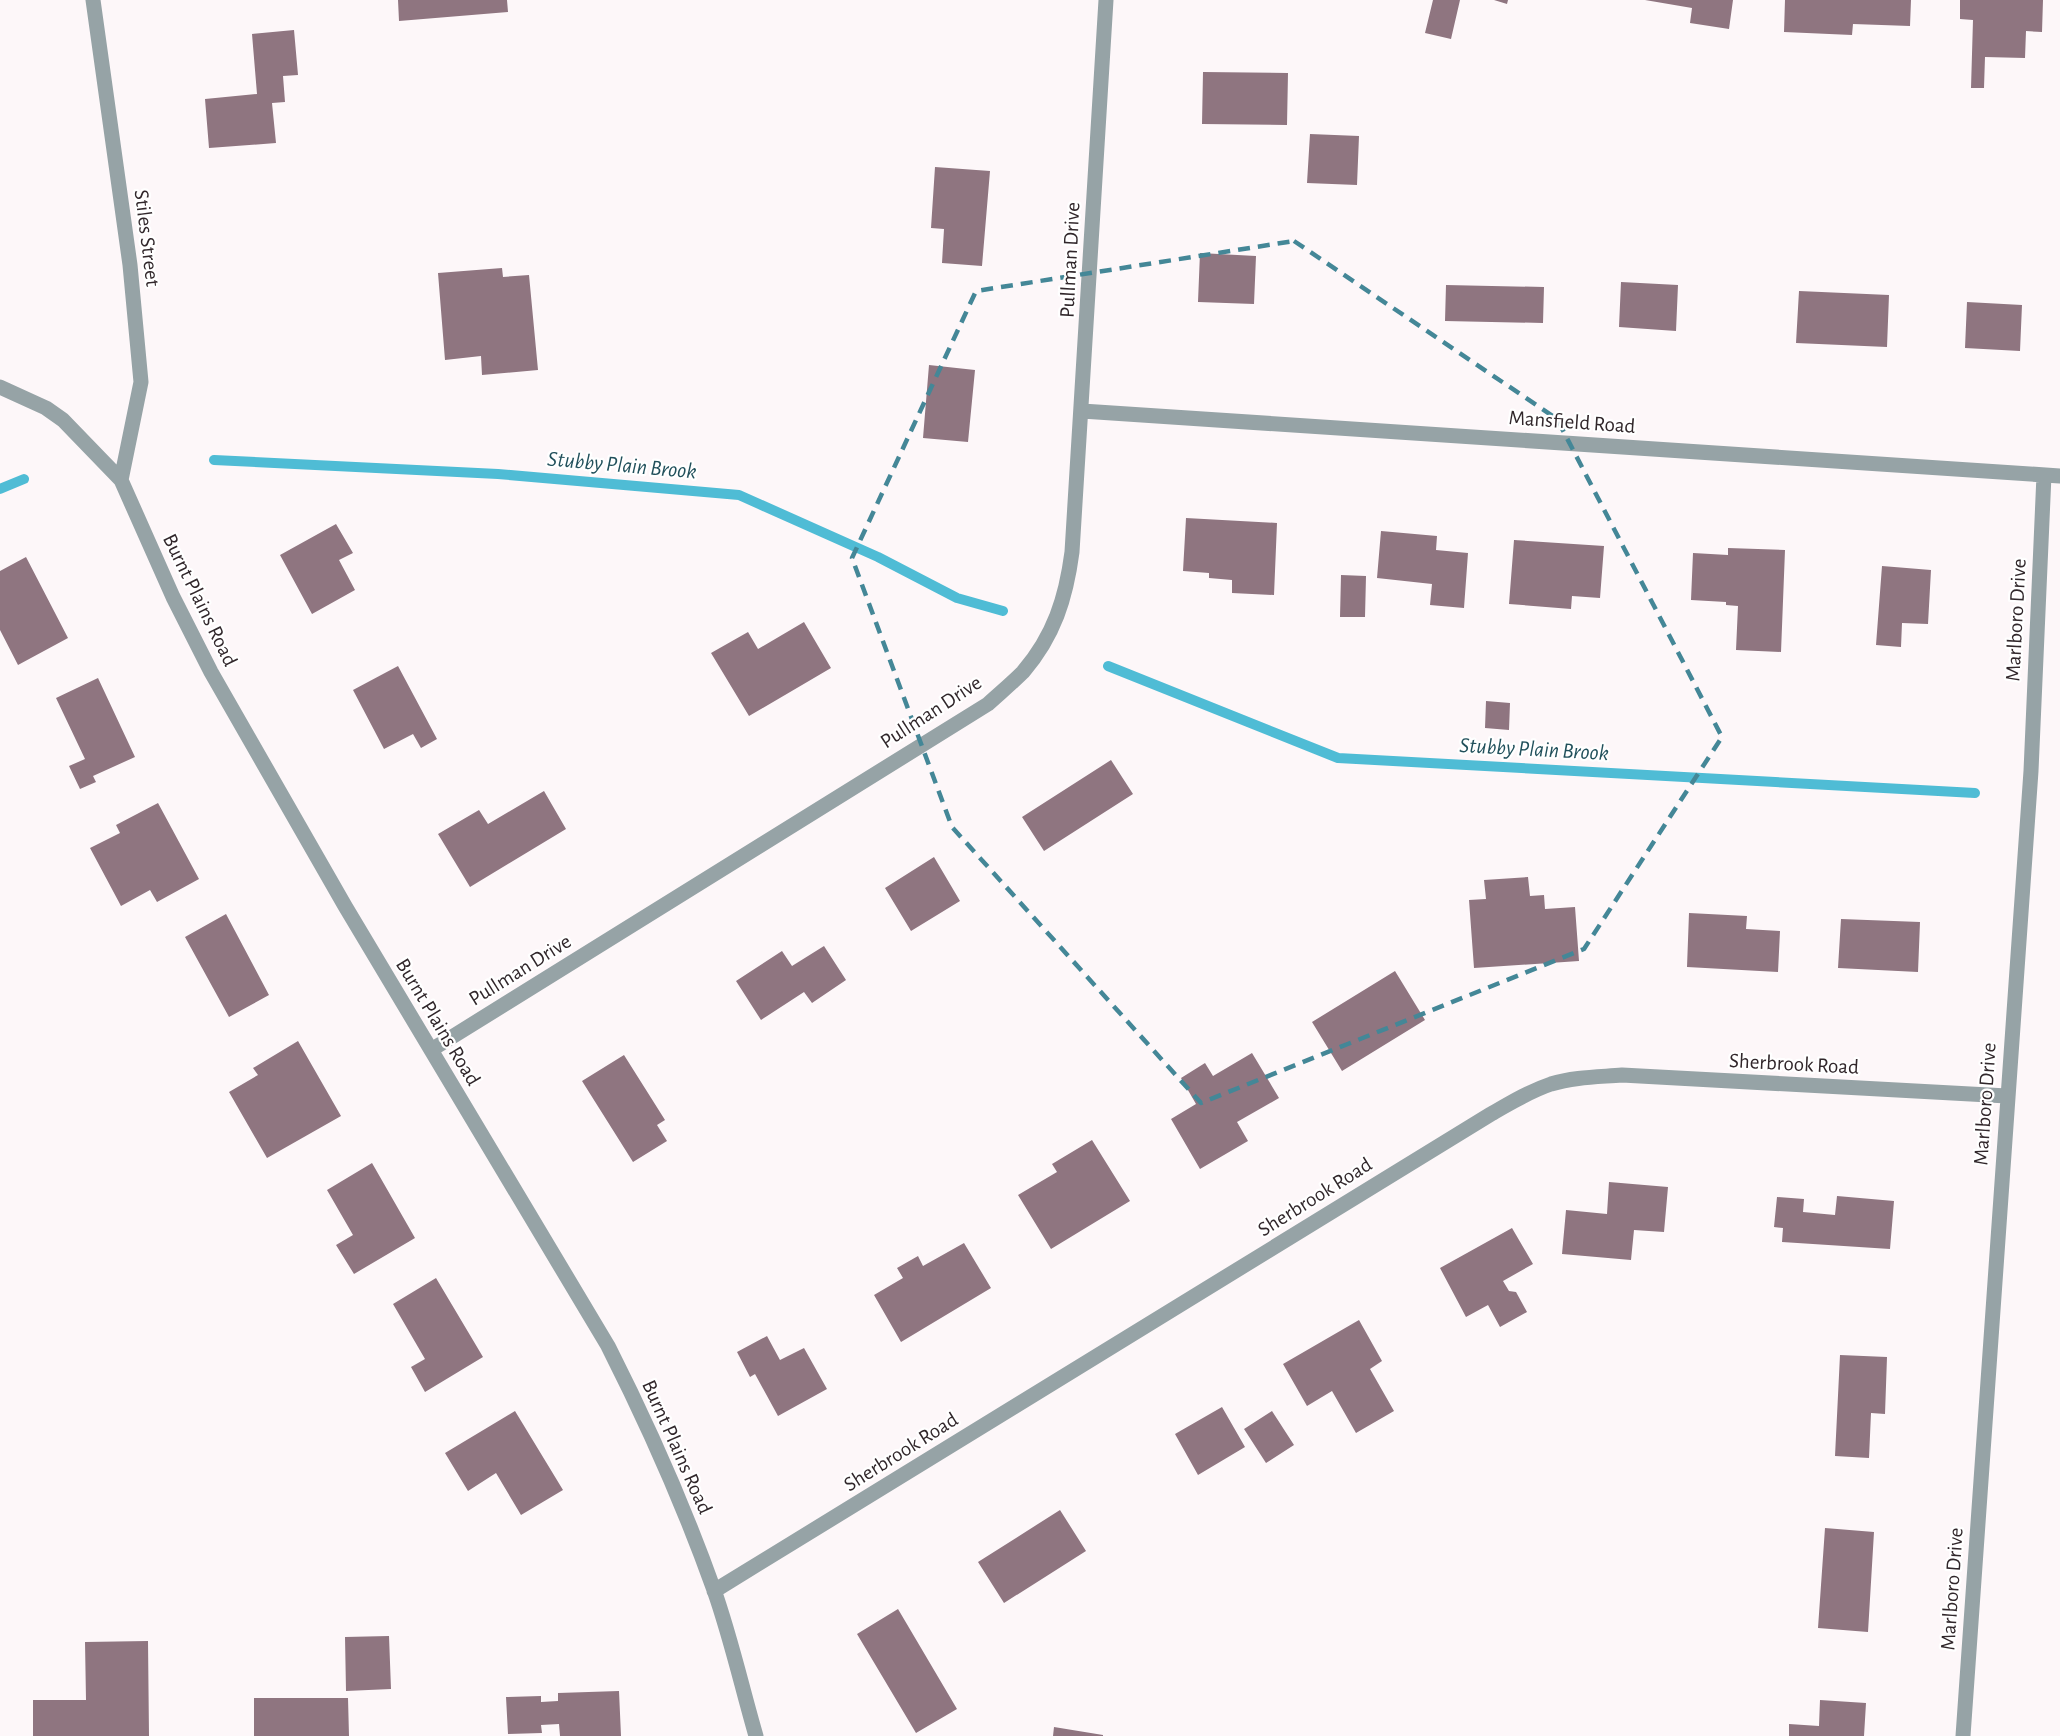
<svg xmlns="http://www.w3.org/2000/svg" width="2060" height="1736" font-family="'Alegreya Sans',sans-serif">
	<rect width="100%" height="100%" fill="#fdf7f9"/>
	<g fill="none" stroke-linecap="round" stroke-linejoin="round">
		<!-- stream -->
		<path stroke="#4fbcd5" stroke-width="10" d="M 214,460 L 498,474 L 739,495 L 878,557 L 957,598 L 1003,611
			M 0,489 L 24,479
			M 1108,666 L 1338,758 L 1975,793"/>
	</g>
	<!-- building -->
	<path fill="#8f7580" d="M 398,0 L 507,0 L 508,12 L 399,21 Z
		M 1433,0 L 1460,0 L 1451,39 L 1425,33 Z
		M 1494,0 L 1508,0 L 1507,4 Z
		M 1645,0 L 1733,0 L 1729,29 L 1690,23 L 1692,8 Z
		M 1785,0 L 1911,0 L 1910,26 L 1853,24 L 1852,35 L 1784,32 Z
		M 1960,0 L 2043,0 L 2042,32 L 2026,31 L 2025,58 L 1985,57 L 1984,88 L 1971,88 L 1973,20 L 1960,19 Z
		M 294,30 L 298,75 L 283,76 L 285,102 L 272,103 L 276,143 L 209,148 L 205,99 L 257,94 L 252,34 Z
		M 1203,72 L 1288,73 L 1287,125 L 1202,124 Z
		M 1310,134 L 1359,136 L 1357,185 L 1307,183 Z
		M 935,167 L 990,171 L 982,266 L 942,263 L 944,229 L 931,228 Z
		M 1200,253 L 1256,256 L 1254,304 L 1198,302 Z
		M 502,268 L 503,277 L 529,275 L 538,370 L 482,375 L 481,356 L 445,360 L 438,273 Z
		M 1621,282 L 1678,285 L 1676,331 L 1619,327 Z
		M 1446,285 L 1544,287 L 1543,323 L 1445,321 Z
		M 1799,291 L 1889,295 L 1887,347 L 1796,343 Z
		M 1967,302 L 2022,305 L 2020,351 L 1965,348 Z
		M 929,365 L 975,370 L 968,442 L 923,438 Z
		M 1186,518 L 1277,523 L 1274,595 L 1232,593 L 1232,580 L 1209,578 L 1209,573 L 1183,571 Z
		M 336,524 L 353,553 L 339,560 L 355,590 L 312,614 L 280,555 Z
		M 1381,531 L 1437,536 L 1436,550 L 1468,553 L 1464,608 L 1430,605 L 1432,584 L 1377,578 Z
		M 1514,540 L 1604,546 L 1600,598 L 1572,596 L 1571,609 L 1509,604 Z
		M 1728,548 L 1785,550 L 1781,652 L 1736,650 L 1738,606 L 1726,605 L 1726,602 L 1691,600 L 1693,553 L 1728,555 Z
		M 26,557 L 68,638 L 18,665 L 0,630 L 0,571 Z
		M 1882,566 L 1931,570 L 1928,624 L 1902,623 L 1901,647 L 1876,645 Z
		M 1341,575 L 1366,576 L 1365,617 L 1340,617 Z
		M 804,622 L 831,668 L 749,716 L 711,653 L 748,632 L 758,649 Z
		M 398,666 L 437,739 L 421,748 L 413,734 L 384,749 L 353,690 Z
		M 98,678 L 135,757 L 93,776 L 96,782 L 80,789 L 69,766 L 85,759 L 56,698 Z
		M 1486,701 L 1510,703 L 1509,730 L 1485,728 Z
		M 1111,760 L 1133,794 L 1044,851 L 1022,817 Z
		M 544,791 L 566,829 L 470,887 L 438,834 L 479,810 L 488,824 Z
		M 158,803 L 199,879 L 157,902 L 150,890 L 121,906 L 90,848 L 120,833 L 116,825 Z
		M 934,857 L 960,901 L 911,931 L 885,888 Z
		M 1528,877 L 1530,896 L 1544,895 L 1545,909 L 1575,907 L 1579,961 L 1474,968 L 1469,900 L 1486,899 L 1484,880 Z
		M 1689,913 L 1747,916 L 1746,929 L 1780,931 L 1778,972 L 1687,967 Z
		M 226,914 L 269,995 L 229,1017 L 185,937 Z
		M 1841,919 L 1920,922 L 1918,972 L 1838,968 Z
		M 824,946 L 846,980 L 812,1003 L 804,992 L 761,1020 L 736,981 L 782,951 L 792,966 Z
		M 1395,971 L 1425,1020 L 1342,1071 L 1312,1022 Z
		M 298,1041 L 341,1116 L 267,1158 L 229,1092 L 258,1075 L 253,1068 Z
		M 1252,1053 L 1279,1098 L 1237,1122 L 1248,1141 L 1200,1169 L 1171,1119 L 1196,1104 L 1181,1078 L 1205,1063 L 1213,1076 Z
		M 624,1055 L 665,1120 L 657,1125 L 667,1141 L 633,1162 L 582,1081 Z
		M 1092,1140 L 1130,1201 L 1051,1249 L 1018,1195 L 1057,1172 L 1052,1164 Z
		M 372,1163 L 415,1238 L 354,1274 L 336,1245 L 353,1235 L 327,1190 Z
		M 1609,1182 L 1668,1187 L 1664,1232 L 1634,1230 L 1631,1260 L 1562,1254 L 1566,1210 L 1607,1214 Z
		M 1837,1196 L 1894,1201 L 1890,1249 L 1782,1242 L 1783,1228 L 1774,1227 L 1777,1197 L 1804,1199 L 1803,1212 L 1835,1215 Z
		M 1512,1228 L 1533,1264 L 1503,1281 L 1509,1291 L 1516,1292 L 1527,1312 L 1500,1327 L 1488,1305 L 1466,1317 L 1440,1268 Z
		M 964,1243 L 991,1288 L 901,1342 L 874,1295 L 903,1278 L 897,1268 L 918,1256 L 923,1266 Z
		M 436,1278 L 483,1357 L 425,1392 L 411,1367 L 425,1359 L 393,1304 Z
		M 1359,1320 L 1382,1361 L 1370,1369 L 1394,1411 L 1356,1433 L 1332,1391 L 1307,1406 L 1283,1364 Z
		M 767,1336 L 780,1360 L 804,1348 L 827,1389 L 778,1416 L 755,1374 L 750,1377 L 737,1352 Z
		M 1840,1355 L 1887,1357 L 1885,1414 L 1871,1413 L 1869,1458 L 1835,1456 Z
		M 1222,1407 L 1245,1447 L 1198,1475 L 1175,1434 Z
		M 515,1411 L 563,1490 L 521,1515 L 496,1473 L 468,1491 L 445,1453 Z
		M 1272,1411 L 1294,1445 L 1266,1463 L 1244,1429 Z
		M 1060,1510 L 1086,1551 L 1004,1603 L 978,1562 Z
		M 1825,1528 L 1874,1532 L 1868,1632 L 1818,1628 Z
		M 898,1609 L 957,1709 L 916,1733 L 857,1634 Z
		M 389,1636 L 391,1689 L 346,1691 L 345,1637 Z
		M 148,1641 L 149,1736 L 33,1736 L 33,1700 L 86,1700 L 85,1642 Z
		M 619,1691 L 621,1736 L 560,1736 L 559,1724 L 541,1725 L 542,1733 L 508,1734 L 506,1697 L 541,1696 L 541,1702 L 558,1701 L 558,1693 Z
		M 254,1698 L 348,1698 L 349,1736 L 254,1736 Z
		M 1820,1700 L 1866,1703 L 1864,1736 L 1789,1736 L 1789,1724 L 1819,1726 Z
		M 1054,1727 L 1103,1735 L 1103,1736 L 1053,1736 Z"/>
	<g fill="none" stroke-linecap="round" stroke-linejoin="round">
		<!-- minor -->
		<path stroke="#96a3a6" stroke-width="15" d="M 93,0 L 130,265 L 141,382 L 121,480
			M 0,387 L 46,408 L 63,420 L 121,480 L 173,597 L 211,672 L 345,906 L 608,1346 C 648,1425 684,1506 714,1590 C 731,1638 742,1688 756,1736
			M 1082,411 L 2060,476
			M 431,1050 L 988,704 C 1000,693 1012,683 1023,672 C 1054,636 1066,598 1072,552 L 1106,0
			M 714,1591 L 1491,1114 C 1510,1103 1530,1091 1551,1084 C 1574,1077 1598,1077 1622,1075 L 2007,1096
			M 1963,1736 L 2031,771 L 2044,475"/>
	</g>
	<!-- marked area -->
	<path fill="none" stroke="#448797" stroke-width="4.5" stroke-dasharray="12 8" stroke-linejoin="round" d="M 1294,241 L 1557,419 L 1722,737 L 1584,949 L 1201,1103 L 952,827 L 852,558 L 976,291 Z"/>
	<g text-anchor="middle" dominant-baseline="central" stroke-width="4.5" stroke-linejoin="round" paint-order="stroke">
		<!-- street labels -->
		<g font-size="21" fill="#31272b" stroke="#fff">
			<text transform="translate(147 238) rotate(83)">Stiles Street</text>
			<text transform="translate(1070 260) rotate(-87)">Pullman Drive</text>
			<text transform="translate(1572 422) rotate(4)">Mansfield Road</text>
			<text transform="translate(200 600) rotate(64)">Burnt Plains Road</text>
			<text transform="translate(2016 620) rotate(-87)">Marlboro Drive</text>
			<text transform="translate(931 712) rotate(-33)">Pullman Drive</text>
			<text transform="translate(520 970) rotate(-32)">Pullman Drive</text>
			<text transform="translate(438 1022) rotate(59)">Burnt Plains Road</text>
			<text transform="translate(1794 1064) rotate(3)">Sherbrook Road</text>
			<text transform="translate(1985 1104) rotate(-86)">Marlboro Drive</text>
			<text transform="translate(1315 1197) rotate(-32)">Sherbrook Road</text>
			<text transform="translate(677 1447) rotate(66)">Burnt Plains Road</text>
			<text transform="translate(901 1452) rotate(-32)">Sherbrook Road</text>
			<text transform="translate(1952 1589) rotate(-86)">Marlboro Drive</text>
		</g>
		<!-- water labels -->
		<g font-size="22" font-style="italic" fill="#21505b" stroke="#fff">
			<text transform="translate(622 465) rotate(5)">Stubby Plain Brook</text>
			<text transform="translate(1534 749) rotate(3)">Stubby Plain Brook</text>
		</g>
	</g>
</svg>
